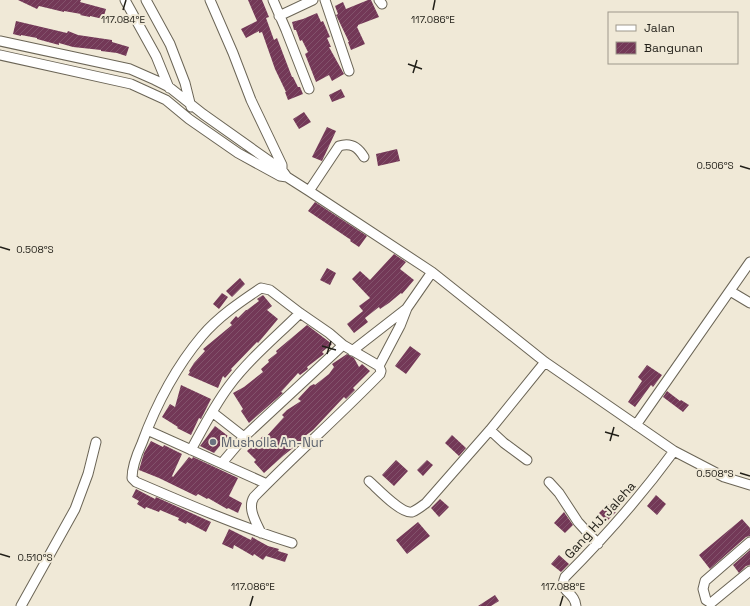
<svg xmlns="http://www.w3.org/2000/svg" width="750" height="606" font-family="'Space Grotesk',sans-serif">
	<defs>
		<pattern id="building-hatch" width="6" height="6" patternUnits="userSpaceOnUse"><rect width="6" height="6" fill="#733857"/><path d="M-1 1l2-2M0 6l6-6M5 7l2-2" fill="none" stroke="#82526b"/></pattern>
	</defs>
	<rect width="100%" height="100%" fill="#f0e9d7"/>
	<!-- building -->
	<path fill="url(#building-hatch)" d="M 18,0 L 81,0 L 80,2 L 106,9 L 103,19 L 90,16 L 90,17 L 80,15 L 81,14 L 64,11 L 64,12 L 39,6 L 37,9 Z
		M 248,0 L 262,0 L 269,17 L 266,18 L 274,40 L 277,38 L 292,77 L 293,77 L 298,87 L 300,87 L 303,94 L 288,100 L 285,92 L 286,92 L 275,69 L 262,32 L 259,33 L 259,31 L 246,38 L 241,29 L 257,21 Z
		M 368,0 L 371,0 L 379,17 L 358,25 L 358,26 L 357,27 L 365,44 L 351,50 L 348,42 L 349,42 L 337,17 L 336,15 L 338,14 L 335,6 L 343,2 L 346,9 Z
		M 317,13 L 321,22 L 323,21 L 330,37 L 327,38 L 331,47 L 329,47 L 344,74 L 332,81 L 329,75 L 316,82 L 305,54 L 308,52 L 302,40 L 300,41 L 296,30 L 294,30 L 292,22 L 303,19 Z
		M 16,21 L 67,33 L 68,31 L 78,35 L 112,40 L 112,42 L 129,47 L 126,56 L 117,53 L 101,51 L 101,50 L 73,47 L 59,43 L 59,45 L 37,39 L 37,38 L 21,35 L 21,36 L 13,34 Z
		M 341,89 L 345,97 L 332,102 L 329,95 Z
		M 304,112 L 311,122 L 299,129 L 293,119 Z
		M 327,127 L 336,131 L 322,161 L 312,157 Z
		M 397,149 L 400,161 L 378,166 L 376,154 Z
		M 315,202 L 367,236 L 359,247 L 350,241 L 351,240 L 308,211 Z
		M 394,254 L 406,262 L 400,269 L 414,280 L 402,294 L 401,293 L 389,303 L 380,309 L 379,307 L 365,318 L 368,322 L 354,333 L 347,324 L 363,311 L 359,306 L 370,298 L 352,279 L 360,271 L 370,280 Z
		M 327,268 L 336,273 L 330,285 L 320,280 Z
		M 240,278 L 245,284 L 232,297 L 226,291 Z
		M 222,293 L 228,297 L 219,309 L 213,304 Z
		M 263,295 L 272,306 L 267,310 L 278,319 L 258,343 L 257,342 L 231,369 L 232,370 L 225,378 L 223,376 L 218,388 L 188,375 L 190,372 L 189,371 L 194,363 L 205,351 L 203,349 L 232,325 L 230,323 L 236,316 L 238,318 L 246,310 L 247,310 L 259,301 L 257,299 Z
		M 307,325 L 332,344 L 322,352 L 324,354 L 307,367 L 308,369 L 300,375 L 298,373 L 281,392 L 283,393 L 249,423 L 241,411 L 243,409 L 233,393 L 244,387 L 263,372 L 261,369 L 269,362 L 268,360 L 277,353 L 276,351 Z
		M 410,346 L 421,354 L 406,374 L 395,366 Z
		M 347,354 L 354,358 L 359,367 L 362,364 L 370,371 L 353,388 L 355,390 L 346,399 L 344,397 L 313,430 L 301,439 L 302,441 L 284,455 L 264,473 L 254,462 L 256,460 L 247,451 L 263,436 L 265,438 L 284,417 L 282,415 L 287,410 L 301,401 L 298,399 L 310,386 L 314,384 L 315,385 L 329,374 L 334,367 L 332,364 Z
		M 647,365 L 662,375 L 653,387 L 651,385 L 635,407 L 628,402 L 642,381 L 638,377 Z
		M 181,385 L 211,399 L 201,419 L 199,418 L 191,435 L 177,428 L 178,427 L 162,417 L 170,404 L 175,407 Z
		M 667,391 L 680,401 L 681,400 L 689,405 L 683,412 L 663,397 Z
		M 215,426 L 228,436 L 214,453 L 200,446 Z
		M 452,435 L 466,448 L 459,456 L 445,443 Z
		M 151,441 L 163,447 L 164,445 L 182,454 L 172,476 L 173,477 L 189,457 L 192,459 L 193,457 L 238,478 L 229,496 L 242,503 L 238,513 L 228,508 L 227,509 L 208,498 L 207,499 L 198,494 L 196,496 L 159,478 L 139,470 L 144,453 Z
		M 396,460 L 408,471 L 394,486 L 382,475 Z
		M 427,460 L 433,465 L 423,476 L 417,470 Z
		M 136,489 L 155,499 L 156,497 L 211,522 L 206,532 L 187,522 L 186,524 L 178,520 L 179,518 L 160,510 L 159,512 L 146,507 L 145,509 L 137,504 L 139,501 L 132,497 Z
		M 656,495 L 666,504 L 657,515 L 647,506 Z
		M 440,499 L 449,507 L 439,517 L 431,508 Z
		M 608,504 L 616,512 L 607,521 L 599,513 Z
		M 564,512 L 573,525 L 565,533 L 554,523 Z
		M 742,519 L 750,528 L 750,536 L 746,537 L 710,569 L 699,555 Z
		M 418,522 L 430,536 L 407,554 L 396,540 Z
		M 229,529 L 251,540 L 252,537 L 268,546 L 279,549 L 278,551 L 288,554 L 285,562 L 266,556 L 263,560 L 254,554 L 253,556 L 234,545 L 233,549 L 222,544 Z
		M 750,550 L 750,565 L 746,566 L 739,573 L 733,565 Z
		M 559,555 L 569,564 L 561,572 L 551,564 Z
		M 495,595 L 499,601 L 491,606 L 478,606 Z"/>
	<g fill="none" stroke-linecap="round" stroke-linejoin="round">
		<defs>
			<path id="minor" d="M 125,0 L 156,56 L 169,88
				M 146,0 L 170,44 L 185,83 L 191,107
				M 210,0 L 233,53 L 251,100 L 282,165 L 282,171
				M 273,0 L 286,30 L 309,89
				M 325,0 L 349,71
				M 379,0 L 382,4
				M 279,16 L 313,0
				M 0,41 L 130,69 L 155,80 L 169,87 L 203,114 L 282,170 L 287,177
				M 0,55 L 131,84 L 166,100 L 189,119 L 238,153 L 280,176 L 287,177 L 309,191 L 432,272 L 545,362 L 674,451 L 724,477 L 750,485
				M 309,191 L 339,146 C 351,142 358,147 364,157
				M 730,291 L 750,303
				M 352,351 L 406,309
				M 379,366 L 400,326 L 407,308 L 432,272
				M 212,412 L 244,437
				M 636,425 L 750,262
				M 147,430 L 267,484
				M 490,430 L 504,443 L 527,460
				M 191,450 C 203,428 214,406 229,386 C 249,359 276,337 300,313
				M 222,463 L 244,437 L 343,345
				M 369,481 C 378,489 401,514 412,512 C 417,510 422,506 426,503 L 490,430 L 545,362
				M 549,482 L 559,493 L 578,522 L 598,544
				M 261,533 C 256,522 247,508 254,497 C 295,455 339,416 380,374 L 381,371 L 379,366 L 343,345 L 329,333 L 300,313 L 270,290 L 261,288 C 240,302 218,317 202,336 C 176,367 156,405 142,443 C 137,454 132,466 132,478 L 136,482 C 187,504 238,526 292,543
				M 750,542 L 705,581 L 703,589 L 706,600 L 711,603 L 750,571
				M 21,606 L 75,509 L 88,474 L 96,442
				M 576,606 C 575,591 558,593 565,577 C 605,537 641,496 674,451"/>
		</defs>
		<!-- minor casing -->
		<use href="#minor" stroke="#6b6556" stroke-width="11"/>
		<!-- minor -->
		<use href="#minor" stroke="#fff" stroke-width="9"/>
	</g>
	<!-- ticks -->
	<path fill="none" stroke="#211f18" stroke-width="1.5" d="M 123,10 L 126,0M 433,10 L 435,0M 408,64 L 422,69M 413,73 L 417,60M 740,166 L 750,169M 0,247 L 10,250M 322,346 L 336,350M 327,354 L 331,341M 605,432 L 619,436M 610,441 L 614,427M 740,473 L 750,476M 0,554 L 10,557M 250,606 L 253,596M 560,606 L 563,596"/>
	<!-- markers -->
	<circle fill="#6b7280" stroke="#f0e9d7" stroke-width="1.5" cx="213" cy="442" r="4"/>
	<g text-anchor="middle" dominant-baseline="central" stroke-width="4" stroke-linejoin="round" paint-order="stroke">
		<!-- worship labels -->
		<g font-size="13" fill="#5b616d" stroke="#f0e9d7" text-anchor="start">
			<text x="221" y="442">Musholla An-Nur</text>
		</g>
		<!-- street labels -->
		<g font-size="13" fill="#211f18" stroke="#f0e9d7">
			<text transform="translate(600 520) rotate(-48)">Gang HJ. Jaleha</text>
		</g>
	</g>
	<g font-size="10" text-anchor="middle" fill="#211f18" stroke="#f0e9d7" stroke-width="4" stroke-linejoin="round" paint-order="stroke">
		<text x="123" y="23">117.084°E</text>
		<text x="433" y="23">117.086°E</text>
		<text x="715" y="169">0.506°S</text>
		<text x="35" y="253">0.508°S</text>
		<text x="715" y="477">0.508°S</text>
		<text x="35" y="561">0.510°S</text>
		<text x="253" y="590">117.086°E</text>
		<text x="563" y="590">117.088°E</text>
	</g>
	<!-- legend -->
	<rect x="608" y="12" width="130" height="52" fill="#f0e9d7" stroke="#9d988b"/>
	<rect x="616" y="25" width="20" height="6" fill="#ffffff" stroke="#9d988b"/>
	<text x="644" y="32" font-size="12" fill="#211f18">Jalan</text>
	<rect x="616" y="42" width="20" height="12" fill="url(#building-hatch)" stroke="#9d988b"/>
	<text x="644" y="52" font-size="12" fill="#211f18">Bangunan</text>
</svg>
